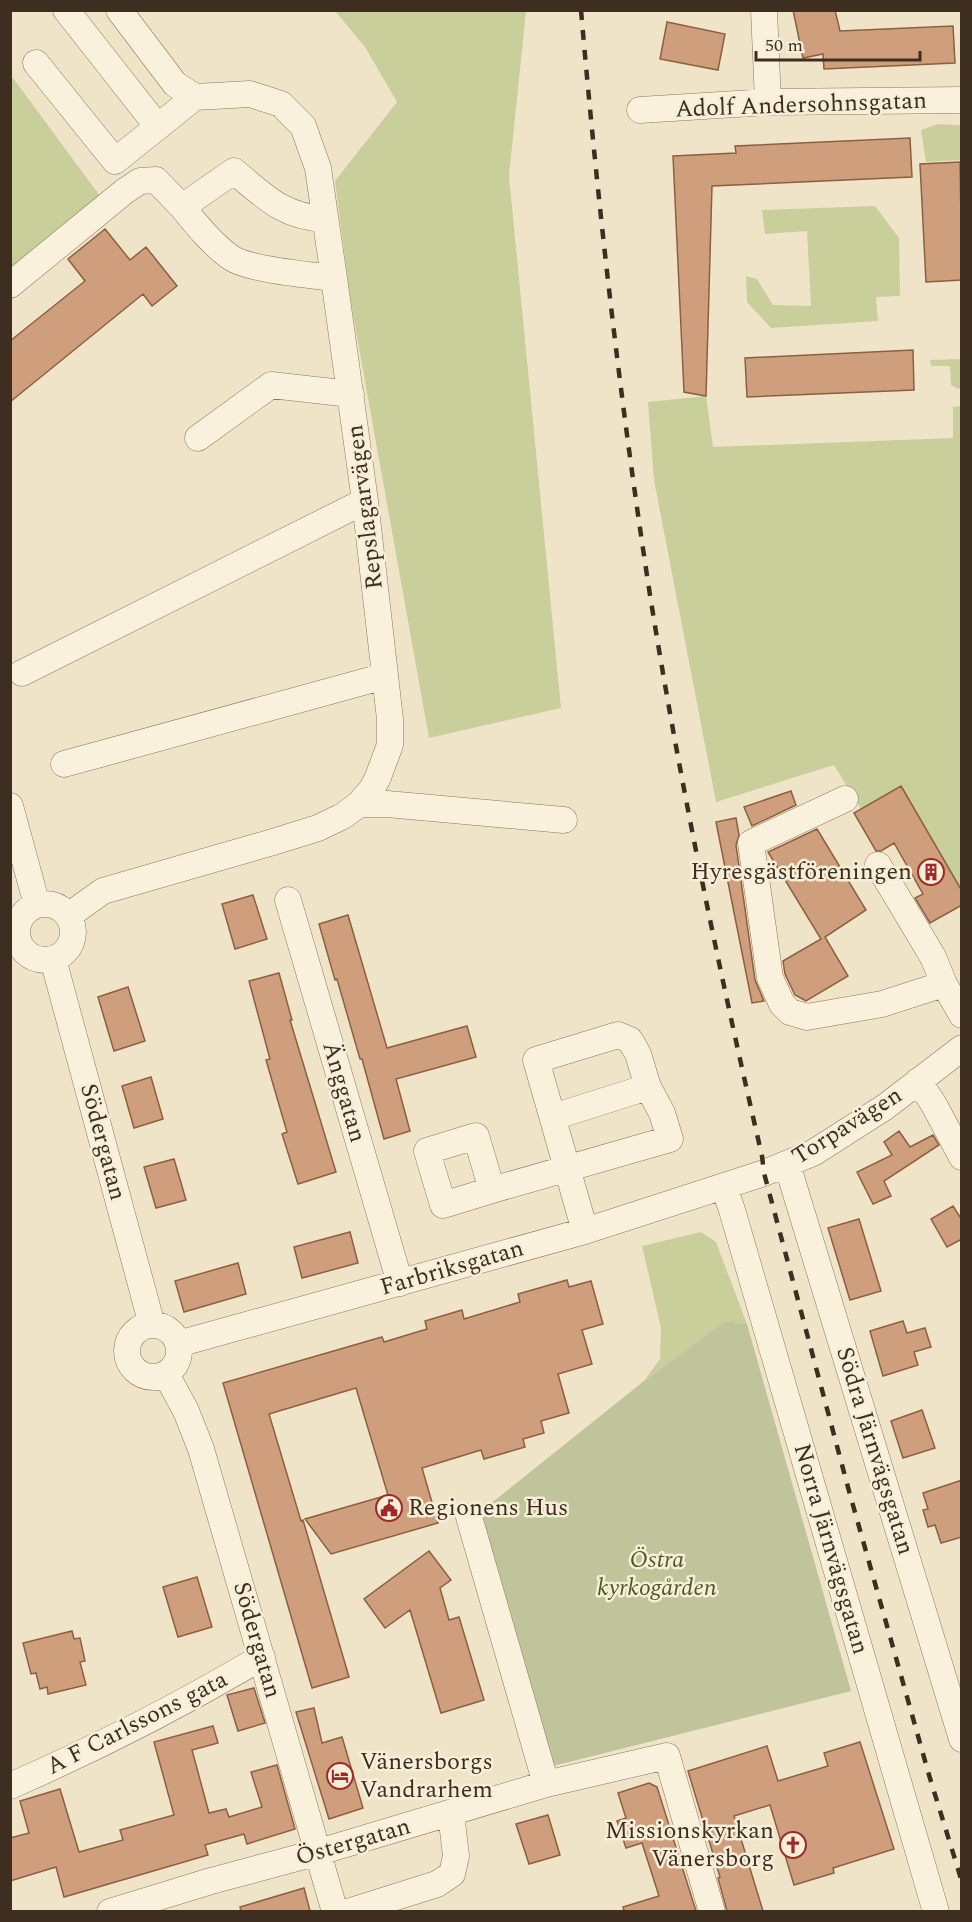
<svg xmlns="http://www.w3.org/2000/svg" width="972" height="1922" font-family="Spectral,serif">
	<rect width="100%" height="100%" fill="#f0e4c8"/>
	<!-- green -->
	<path fill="#c9cf9b" d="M 335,11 L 526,11 L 509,176 L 561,708 L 429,738 L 351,303 L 335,181 L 397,102 L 365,47 Z
		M 13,78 L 103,200 L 11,275 L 10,80 Z
		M 938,124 L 959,125 L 961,127 L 961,160 L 926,162 L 921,130 Z
		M 875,206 L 899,238 L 900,296 L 876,297 L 878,321 L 771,328 L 747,302 L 746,276 L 757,279 L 773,305 L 811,306 L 807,231 L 765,234 L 762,210 Z
		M 961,359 L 961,388 L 958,389 L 951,385 L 950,366 L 931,366 L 930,360 Z
		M 706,396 L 713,447 L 953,438 L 953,407 L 961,406 L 961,891 L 861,809 L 834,765 L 716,802 L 654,480 L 648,402 Z
		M 701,1232 L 716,1242 L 747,1324 L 725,1321 L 644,1381 L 660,1359 L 661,1328 L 642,1246 Z"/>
	<!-- cemetery -->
	<path fill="#bfc49a" d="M 725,1321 L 747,1324 L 851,1691 L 553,1766 L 479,1513 L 644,1381 Z"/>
	<!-- building -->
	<path fill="#cf9f7d" stroke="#8d5f41" stroke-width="1.5" d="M 793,10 L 835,10 L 840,31 L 953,26 L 955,63 L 824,69 L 823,54 L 803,58 Z
		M 667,22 L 725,34 L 718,70 L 660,59 Z
		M 910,138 L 912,177 L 712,186 L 706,396 L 684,392 L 673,156 L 736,153 L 735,146 Z
		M 960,162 L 962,280 L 926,282 L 920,164 Z
		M 105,229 L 130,260 L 146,247 L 177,286 L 152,306 L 143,294 L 10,402 L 10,341 L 85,281 L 68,259 Z
		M 913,350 L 914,390 L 747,397 L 745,358 Z
		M 901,786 L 962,891 L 962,905 L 930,923 L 915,898 L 923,894 L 894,843 L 881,851 L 876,851 L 854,813 Z
		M 791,791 L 796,805 L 752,826 L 744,807 Z
		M 736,818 L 739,835 L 736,845 L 755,980 L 764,1001 L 752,1003 L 716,822 Z
		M 817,829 L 866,910 L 825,937 L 848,976 L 806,1001 L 795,995 L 785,974 L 783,961 L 821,939 L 768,852 Z
		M 253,895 L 267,939 L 235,949 L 222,904 Z
		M 348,915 L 387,1048 L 467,1026 L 476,1057 L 396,1079 L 410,1131 L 384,1139 L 362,1059 L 360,1059 L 337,979 L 335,980 L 319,924 Z
		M 279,973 L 292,1020 L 290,1020 L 336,1172 L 298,1184 L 282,1134 L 287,1132 L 266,1060 L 270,1059 L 249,981 Z
		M 128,987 L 145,1041 L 114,1051 L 98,997 Z
		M 151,1077 L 163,1119 L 134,1128 L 122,1086 Z
		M 899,1131 L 910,1147 L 933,1135 L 939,1145 L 884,1181 L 891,1196 L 873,1204 L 857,1172 L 892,1155 L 884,1142 Z
		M 174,1159 L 186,1200 L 156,1208 L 144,1167 Z
		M 953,1206 L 962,1220 L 962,1239 L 947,1247 L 931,1219 Z
		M 859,1219 L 881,1291 L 850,1300 L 828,1228 Z
		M 350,1232 L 358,1263 L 302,1278 L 294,1247 Z
		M 238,1263 L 246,1294 L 184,1312 L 175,1281 Z
		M 567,1280 L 569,1287 L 591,1281 L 603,1324 L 582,1330 L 592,1364 L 558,1374 L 569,1413 L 541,1421 L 544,1433 L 523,1439 L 525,1447 L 484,1459 L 481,1450 L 422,1468 L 438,1523 L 331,1554 L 305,1519 L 388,1495 L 356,1388 L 269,1414 L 301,1521 L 303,1520 L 349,1677 L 312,1688 L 223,1383 L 382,1337 L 384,1342 L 427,1329 L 425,1321 L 462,1310 L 464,1319 L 520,1302 L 518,1294 Z
		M 903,1321 L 907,1333 L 925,1328 L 931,1347 L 914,1352 L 918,1365 L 883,1376 L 870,1331 Z
		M 922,1410 L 935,1448 L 903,1458 L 891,1421 Z
		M 962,1480 L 962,1537 L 941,1543 L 935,1525 L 928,1527 L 923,1510 L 928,1509 L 923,1493 Z
		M 429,1551 L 451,1580 L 440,1588 L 449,1620 L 459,1617 L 484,1700 L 441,1713 L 410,1610 L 385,1628 L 364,1599 Z
		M 197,1577 L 212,1627 L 178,1637 L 163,1587 Z
		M 72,1631 L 74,1639 L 80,1638 L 85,1661 L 80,1662 L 86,1685 L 48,1694 L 47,1687 L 40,1689 L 36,1673 L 31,1674 L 23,1643 Z
		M 254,1688 L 265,1723 L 238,1731 L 227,1695 Z
		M 314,1708 L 322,1743 L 342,1737 L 363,1808 L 329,1819 L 296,1712 Z
		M 213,1726 L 218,1743 L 192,1750 L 209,1813 L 226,1809 L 229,1817 L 262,1807 L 251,1772 L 277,1765 L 295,1829 L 247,1844 L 244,1834 L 205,1845 L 208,1855 L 64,1897 L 56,1867 L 10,1881 L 10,1838 L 29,1833 L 20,1801 L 60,1789 L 79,1852 L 123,1840 L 120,1830 L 174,1815 L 154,1742 Z
		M 860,1742 L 894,1849 L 833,1868 L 834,1873 L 794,1885 L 770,1805 L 734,1816 L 763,1911 L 727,1911 L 718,1878 L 720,1877 L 688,1771 L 767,1746 L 778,1781 L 828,1766 L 824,1753 Z
		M 649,1783 L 657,1787 L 696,1911 L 624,1911 L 623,1907 L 659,1896 L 642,1843 L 626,1848 L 617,1821 L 626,1818 L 618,1793 Z
		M 548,1815 L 560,1855 L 529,1864 L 516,1824 Z
		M 304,1888 L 310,1911 L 241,1911 L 240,1907 Z"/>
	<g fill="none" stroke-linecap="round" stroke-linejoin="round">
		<defs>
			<path id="minor" d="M 66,10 L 158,127
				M 764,10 L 768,102
				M 36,63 L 115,161 L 195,97
				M 640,110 L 768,102 L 962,100
				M 325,219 C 283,217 264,196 234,171 L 182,207 C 196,224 212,244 230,257 C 248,270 310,275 334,278
				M 10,285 L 125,191 L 140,181 L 156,180 L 182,207
				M 198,438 L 271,385 L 351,394
				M 22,673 L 365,501
				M 64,764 L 385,676
				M 845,799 L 751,843 L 770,978 L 782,1004 L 790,1012 L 807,1017 L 882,1004 L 944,984 L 962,1015
				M 359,804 L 387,804 L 564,820
				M 10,806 L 37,905
				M 878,865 L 933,957 L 944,984
				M 288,900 L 400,1283
				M17 932a28 28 0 1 1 56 0a28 28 0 1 1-56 0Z
				M 68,916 L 103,891 L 273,842 L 318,828 L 343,816 L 359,804 L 372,789 L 378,777 L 390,745 L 390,719 L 365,501 L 334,278 L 318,168 L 303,126 L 281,104 L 250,94 L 195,97 L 175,84 L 119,10
				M 53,959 L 152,1325
				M 918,1081 L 933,1103 L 962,1157
				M 553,1117 L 648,1087 L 638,1054 L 630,1040 L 618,1035 L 536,1060 L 585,1231
				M 787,1164 L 962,1739
				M 724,1187 L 732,1210 L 936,1912
				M 492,1190 L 443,1205 L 427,1151 L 476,1136 L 492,1190 L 670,1139 L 662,1113 L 648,1087
				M127 1351a26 26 0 1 1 52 0a26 26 0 1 1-52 0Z
				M 178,1344 L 585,1231 L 764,1173 L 813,1153 L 885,1107 L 962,1048
				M 166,1374 L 186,1411 L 201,1449 L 335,1912
				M 469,1517 L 546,1784
				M 10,1786 C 97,1748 181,1705 262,1657
				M 110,1912 L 211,1881 L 319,1852 L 546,1784 L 667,1756 L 712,1912
				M 348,1912 L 437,1884 L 452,1874 L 456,1856 L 451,1813"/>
		</defs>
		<!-- minor casing -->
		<use href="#minor" stroke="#8d765c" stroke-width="27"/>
		<!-- minor -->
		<use href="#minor" stroke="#faf1dc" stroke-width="26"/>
		<!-- rail -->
		<path stroke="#3d2e20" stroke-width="4.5" stroke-dasharray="10 10" stroke-linecap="butt" d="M 581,10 C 598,206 620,401 650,595 C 680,783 719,970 762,1156 L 764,1173 L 849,1491 L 929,1775 L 962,1882"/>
	</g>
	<!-- icons -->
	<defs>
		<symbol id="building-ring" viewBox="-11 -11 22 22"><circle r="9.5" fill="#f7eed8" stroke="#9e2a2b" stroke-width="1.5"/><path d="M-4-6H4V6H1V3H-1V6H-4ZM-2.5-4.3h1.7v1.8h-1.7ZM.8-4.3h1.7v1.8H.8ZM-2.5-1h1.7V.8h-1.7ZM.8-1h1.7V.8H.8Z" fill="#9e2a2b"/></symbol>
		<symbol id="civic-ring" viewBox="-11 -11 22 22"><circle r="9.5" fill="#f7eed8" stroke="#9e2a2b" stroke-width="1.5"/><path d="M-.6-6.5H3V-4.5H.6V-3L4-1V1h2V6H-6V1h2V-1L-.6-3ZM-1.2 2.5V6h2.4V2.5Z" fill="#9e2a2b"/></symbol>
		<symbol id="hotel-ring" viewBox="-11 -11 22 22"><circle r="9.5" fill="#f7eed8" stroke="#9e2a2b" stroke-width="1.5"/><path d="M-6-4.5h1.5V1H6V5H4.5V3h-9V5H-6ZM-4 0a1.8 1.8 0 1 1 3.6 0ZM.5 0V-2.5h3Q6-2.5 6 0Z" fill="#9e2a2b"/></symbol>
		<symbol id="church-ring" viewBox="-11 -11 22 22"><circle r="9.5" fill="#f7eed8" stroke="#9e2a2b" stroke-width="1.5"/><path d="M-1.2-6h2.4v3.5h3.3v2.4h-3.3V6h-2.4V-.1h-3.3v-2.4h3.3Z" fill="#9e2a2b"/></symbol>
	</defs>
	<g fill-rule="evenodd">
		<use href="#building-ring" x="916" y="857" width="30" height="30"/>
		<use href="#civic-ring" x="374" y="1493" width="30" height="30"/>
		<use href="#hotel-ring" x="325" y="1761" width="30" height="30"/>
		<use href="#church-ring" x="778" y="1830" width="30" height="30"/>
	</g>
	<g text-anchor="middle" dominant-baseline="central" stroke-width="5" stroke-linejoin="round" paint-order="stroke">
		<!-- street labels -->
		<g font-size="24" fill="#3d2e20" stroke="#f7eed8">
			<text transform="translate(801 105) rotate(-2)">Adolf Andersohnsgatan</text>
			<text transform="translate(365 507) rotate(-97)">Repslagarvägen</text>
			<text transform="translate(344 1092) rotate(74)">Änggatan</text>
			<text transform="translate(847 1126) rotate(-32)">Torpavägen</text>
			<text transform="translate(103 1142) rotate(75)">Södergatan</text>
			<text transform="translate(452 1268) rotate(-16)">Farbriksgatan</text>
			<text transform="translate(875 1451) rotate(73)">Södra Järnvägsgatan</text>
			<text transform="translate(831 1549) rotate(74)">Norra Järnvägsgatan</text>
			<text transform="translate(257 1640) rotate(74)">Södergatan</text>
			<text transform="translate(137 1723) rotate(-27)">A F Carlssons gata</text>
			<text transform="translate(353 1842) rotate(-16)">Östergatan</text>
		</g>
		<!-- poi labels -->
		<g font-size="24" fill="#3d2e20" stroke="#f7eed8" text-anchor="end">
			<text x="912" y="872">Hyresgästföreningen</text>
			<text x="408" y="1508" text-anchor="start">Regionens Hus</text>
			<text x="360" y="1762" text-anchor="start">Vänersborgs<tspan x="360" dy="28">Vandrarhem</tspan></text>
			<text x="774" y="1831">Missionskyrkan<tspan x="774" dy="28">Vänersborg</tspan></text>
		</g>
		<!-- park labels -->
		<g font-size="24" font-style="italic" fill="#4d5a26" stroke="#f7eed8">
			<text x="657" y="1560">Östra<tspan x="657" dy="28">kyrkogården</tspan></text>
		</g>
	</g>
	<!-- border -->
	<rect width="972" height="1922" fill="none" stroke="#3d2e20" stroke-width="24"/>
	<!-- scale -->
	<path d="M756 51v9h164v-9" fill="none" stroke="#3d2e20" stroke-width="3"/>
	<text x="765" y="51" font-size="18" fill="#3d2e20" stroke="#f7eed8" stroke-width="4.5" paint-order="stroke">50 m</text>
</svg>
